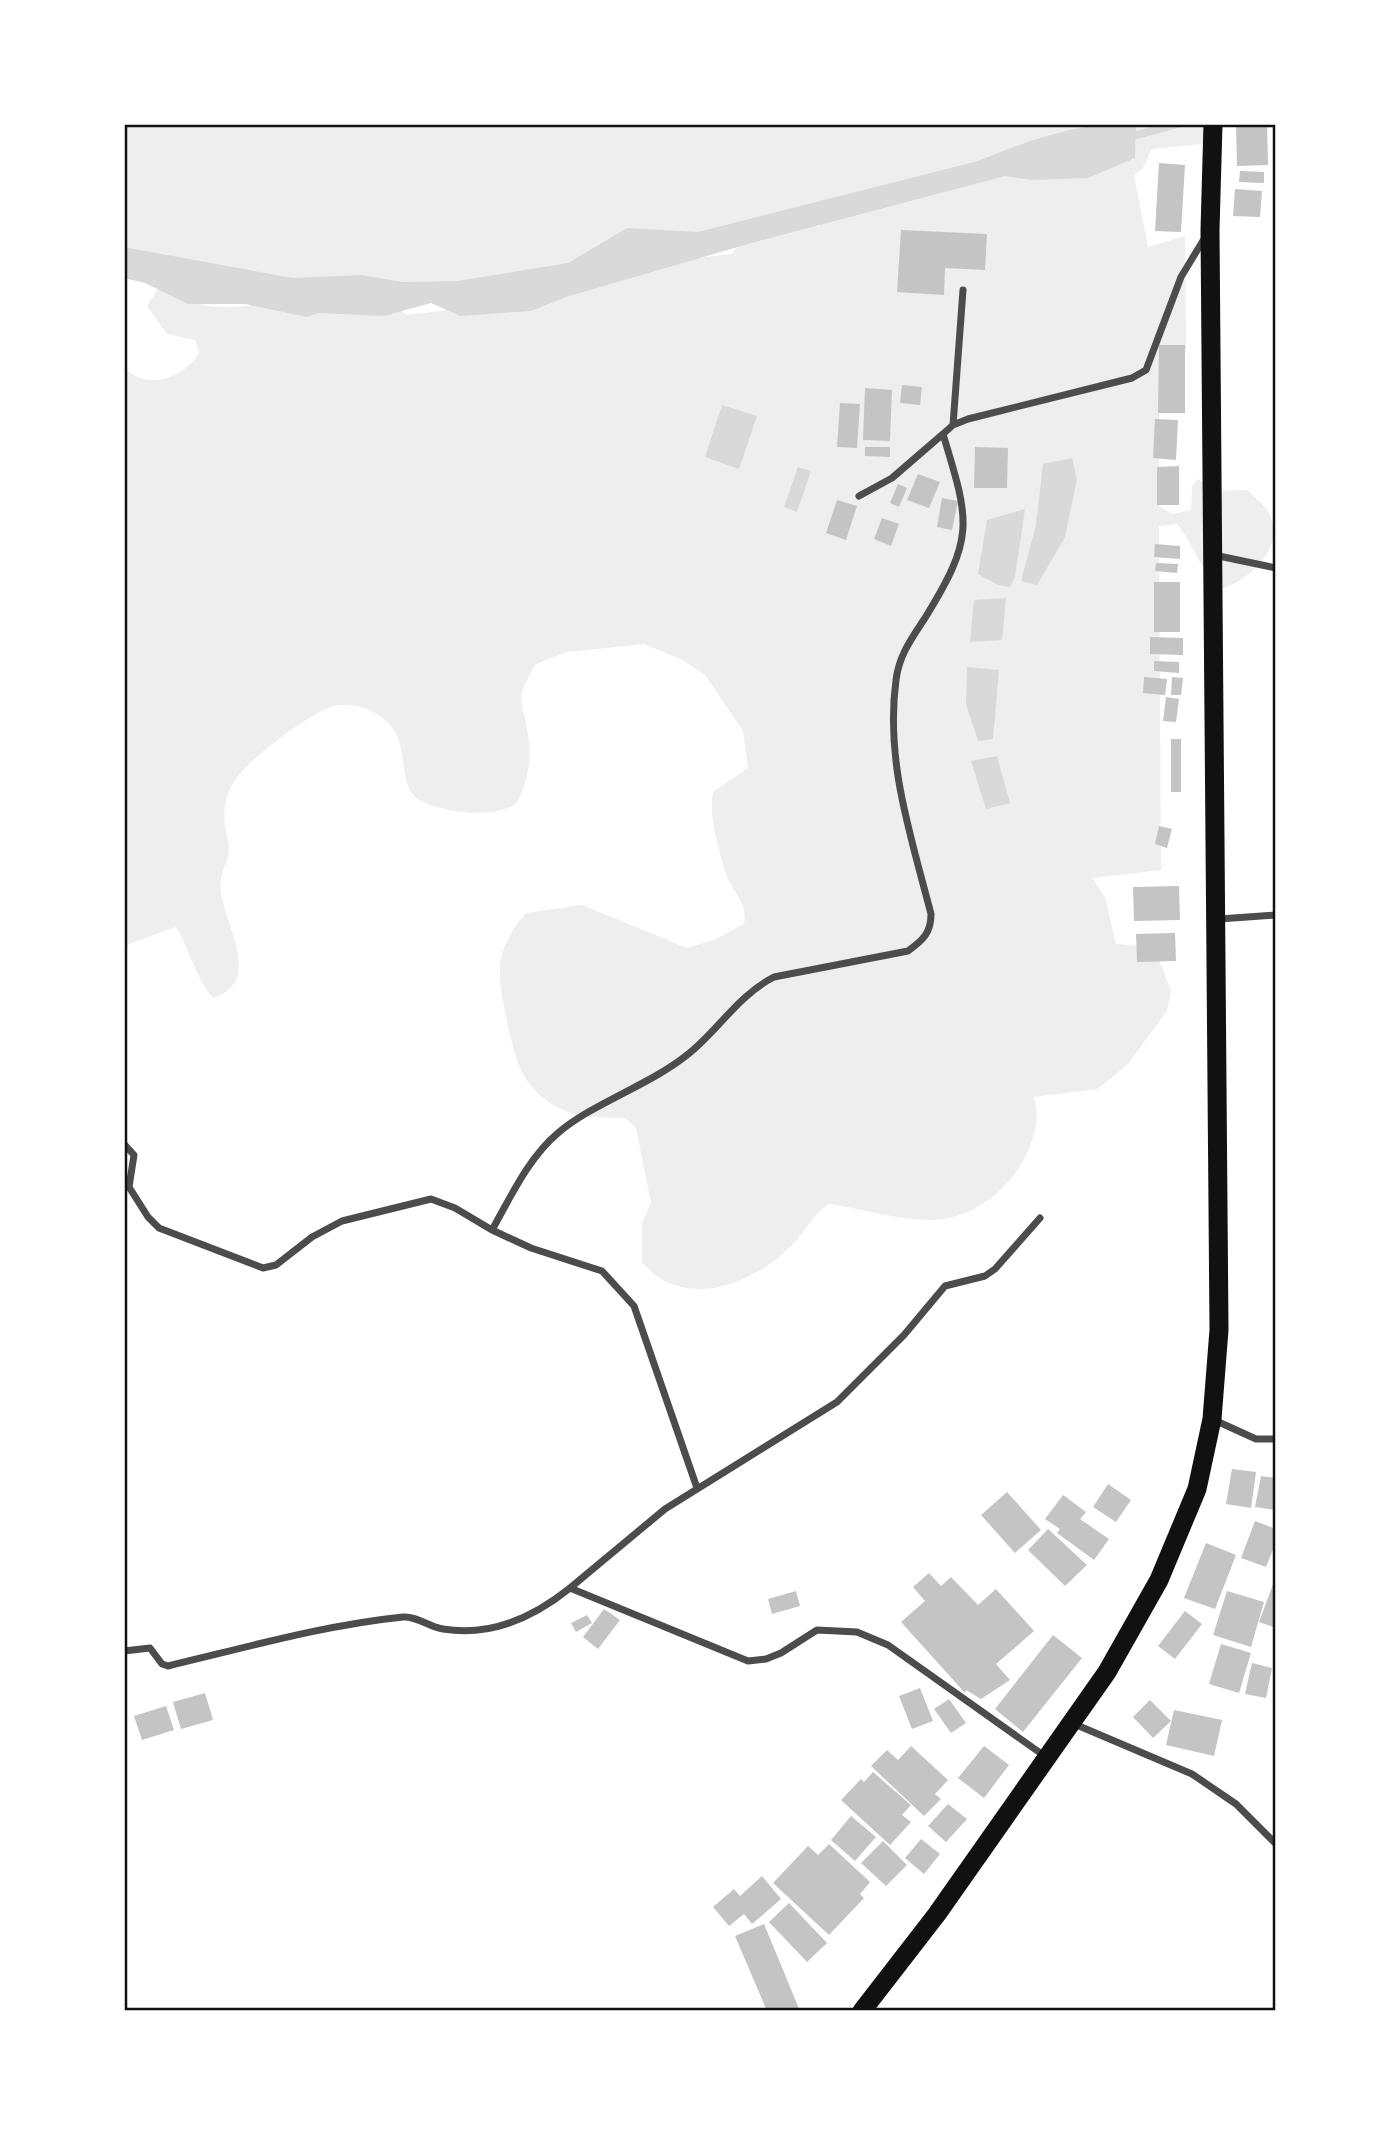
<svg xmlns="http://www.w3.org/2000/svg" width="1400" height="2135" font-family="Inter,sans-serif">
	<rect width="100%" height="100%" fill="#fff"/>
	<!-- green -->
	<path fill="#eee" d="M 124,124 L 1221,124 L 1214,139 L 1202,144 L 1152,149 L 1143,168 L 1134,175 L 1148,247 L 1185,236 L 1186,350 L 1159,370 L 1159,506 L 1172,514 L 1191,510 L 1192,486 L 1198,479 L 1218,491 L 1247,490 C 1253,496 1262,503 1267,510 C 1289,544 1251,581 1220,589 C 1200,570 1194,545 1177,524 L 1159,526 L 1161,870 L 1092,878 L 1105,897 L 1116,944 L 1154,947 L 1171,991 L 1167,1011 L 1127,1065 L 1097,1089 L 1033,1097 C 1041,1113 1035,1137 1027,1153 C 1011,1189 972,1220 931,1220 C 898,1220 862,1209 830,1204 C 813,1212 807,1230 794,1243 C 763,1276 707,1304 663,1280 C 655,1276 648,1268 642,1263 L 642,1223 L 651,1203 L 636,1128 L 625,1118 C 602,1117 579,1119 557,1107 C 542,1099 528,1085 521,1070 C 512,1051 499,991 500,970 C 500,949 512,929 526,913 L 582,905 L 687,948 L 716,939 L 744,924 C 748,903 733,893 726,874 C 719,851 708,815 713,792 L 748,768 L 743,731 L 705,675 L 683,660 L 644,644 L 567,652 L 536,664 C 531,673 522,687 521,697 C 521,705 525,716 526,723 C 532,753 531,773 518,800 C 506,822 423,813 411,792 C 401,776 406,746 392,727 C 380,710 349,700 330,707 C 306,717 262,750 244,769 C 227,787 221,807 226,831 C 227,837 230,846 229,852 C 226,866 218,877 221,893 C 226,928 263,982 213,998 C 196,979 190,950 176,927 L 129,944 L 124,952 L 124,367 C 147,392 184,378 199,353 L 195,340 L 167,334 L 147,306 L 159,287 C 177,285 187,301 203,305 C 210,307 218,307 225,307 C 260,310 278,286 313,311 L 334,306 L 352,312 L 395,306 L 407,315 L 449,310 L 505,311 L 522,298 L 532,305 L 555,292 L 587,286 L 621,274 L 680,260 L 731,254 L 750,233 L 805,219 L 818,227 L 823,223 L 807,206 L 698,234 L 628,229 L 569,265 L 457,283 L 403,284 L 361,277 L 291,280 L 124,247 Z"/>
	<!-- water -->
	<path fill="#d9d9d9" d="M 1105,124 L 1136,124 L 1135,158 L 1088,178 L 1032,180 L 1005,176 L 755,242 L 566,297 L 531,311 L 460,316 L 431,303 L 384,316 L 318,313 L 307,317 L 246,304 L 188,304 L 145,283 L 124,278 L 124,247 L 292,278 L 361,275 L 403,282 L 457,281 L 568,263 L 627,228 L 698,232 L 978,161 C 1019,144 1061,129 1105,124 Z
		M 722,405 L 757,416 L 739,469 L 705,457 Z
		M 1072,458 L 1077,479 L 1065,537 L 1037,585 L 1021,581 L 1036,525 L 1043,464 Z
		M 798,467 L 811,471 L 797,512 L 784,507 Z
		M 1025,509 L 1015,577 L 1010,587 L 998,585 L 978,574 L 987,520 Z
		M 1006,598 L 1002,640 L 970,642 L 974,600 Z
		M 967,667 L 999,670 L 993,739 L 978,741 L 966,704 Z
		M 997,756 L 1010,803 L 986,809 L 971,761 Z"/>
	<g fill="none" stroke-linecap="round" stroke-linejoin="round">
		<!-- stream -->
		<path stroke="#d9d9d9" stroke-width="8" d="M 1126,138 L 1178,124"/>
	</g>
	<!-- building -->
	<path fill="#c4c4c4" d="M 1236,124 L 1267,124 L 1268,165 L 1237,166 Z
		M 1159,163 L 1185,165 L 1181,232 L 1155,231 Z
		M 1240,171 L 1264,172 L 1264,183 L 1239,182 Z
		M 1235,189 L 1262,191 L 1260,217 L 1233,216 Z
		M 901,230 L 987,234 L 985,270 L 945,268 L 944,295 L 897,292 Z
		M 1159,345 L 1185,345 L 1185,413 L 1158,413 Z
		M 902,385 L 922,387 L 920,405 L 900,403 Z
		M 865,388 L 892,390 L 890,441 L 863,440 Z
		M 840,403 L 860,404 L 857,448 L 837,447 Z
		M 1155,419 L 1178,420 L 1176,460 L 1153,458 Z
		M 865,447 L 890,447 L 890,457 L 865,456 Z
		M 975,447 L 1008,448 L 1007,488 L 974,488 Z
		M 1179,466 L 1179,505 L 1157,505 L 1157,467 Z
		M 918,474 L 940,482 L 929,508 L 907,500 Z
		M 898,484 L 907,488 L 899,507 L 890,503 Z
		M 942,498 L 958,501 L 952,530 L 937,527 Z
		M 837,500 L 857,506 L 846,540 L 826,533 Z
		M 882,518 L 899,524 L 891,546 L 874,539 Z
		M 1155,544 L 1180,546 L 1180,559 L 1154,557 Z
		M 1156,563 L 1178,564 L 1177,573 L 1155,571 Z
		M 1154,582 L 1180,582 L 1180,632 L 1154,632 Z
		M 1150,637 L 1183,638 L 1183,655 L 1150,654 Z
		M 1154,661 L 1179,662 L 1179,673 L 1154,671 Z
		M 1144,677 L 1167,679 L 1165,695 L 1143,693 Z
		M 1172,677 L 1183,678 L 1181,695 L 1171,695 Z
		M 1166,697 L 1179,699 L 1176,722 L 1163,721 Z
		M 1171,739 L 1181,739 L 1181,792 L 1171,792 Z
		M 1159,826 L 1172,829 L 1167,848 L 1155,844 Z
		M 1179,886 L 1180,920 L 1134,921 L 1133,887 Z
		M 1175,933 L 1176,961 L 1137,962 L 1136,934 Z
		M 1232,1469 L 1256,1472 L 1251,1508 L 1226,1504 Z
		M 1261,1476 L 1276,1478 L 1276,1510 L 1255,1507 Z
		M 1108,1484 L 1131,1500 L 1116,1522 L 1093,1507 Z
		M 1007,1492 L 1041,1530 L 1015,1553 L 981,1515 Z
		M 1063,1495 L 1086,1512 L 1080,1519 L 1109,1539 L 1094,1560 L 1057,1533 L 1060,1529 L 1045,1519 Z
		M 1255,1521 L 1276,1529 L 1276,1542 L 1266,1567 L 1241,1558 Z
		M 1048,1529 L 1087,1565 L 1065,1586 L 1028,1550 Z
		M 1206,1543 L 1236,1555 L 1215,1609 L 1184,1598 Z
		M 929,1573 L 941,1586 L 951,1577 L 978,1605 L 996,1589 L 1034,1631 L 996,1664 L 1010,1680 L 981,1699 L 966,1690 L 965,1693 L 901,1622 L 925,1601 L 913,1587 Z
		M 1275,1579 L 1276,1579 L 1276,1628 L 1259,1622 Z
		M 796,1591 L 800,1606 L 772,1614 L 768,1599 Z
		M 1227,1591 L 1264,1602 L 1251,1647 L 1213,1635 Z
		M 604,1609 L 620,1620 L 598,1649 L 583,1637 Z
		M 1185,1611 L 1202,1624 L 1175,1659 L 1158,1646 Z
		M 587,1615 L 592,1623 L 576,1632 L 571,1623 Z
		M 1053,1635 L 1082,1658 L 1023,1732 L 995,1709 Z
		M 1221,1644 L 1251,1653 L 1239,1693 L 1209,1684 Z
		M 1252,1663 L 1272,1668 L 1266,1698 L 1245,1694 Z
		M 920,1688 L 933,1721 L 912,1729 L 899,1696 Z
		M 205,1693 L 213,1720 L 181,1729 L 173,1702 Z
		M 949,1699 L 966,1723 L 951,1733 L 934,1709 Z
		M 1150,1700 L 1171,1721 L 1153,1738 L 1133,1717 Z
		M 166,1706 L 174,1730 L 142,1740 L 134,1716 Z
		M 1174,1710 L 1222,1720 L 1214,1756 L 1166,1745 Z
		M 911,1746 L 948,1780 L 935,1794 L 941,1799 L 924,1816 L 871,1766 L 887,1750 L 898,1760 Z
		M 984,1746 L 1009,1765 L 984,1798 L 958,1778 Z
		M 873,1772 L 911,1805 L 902,1815 L 911,1822 L 890,1845 L 841,1800 L 861,1779 L 864,1782 Z
		M 948,1804 L 967,1819 L 946,1842 L 928,1826 Z
		M 851,1816 L 876,1837 L 855,1861 L 831,1840 Z
		M 921,1839 L 940,1854 L 924,1874 L 905,1858 Z
		M 883,1841 L 907,1865 L 886,1886 L 861,1863 Z
		M 829,1844 L 870,1882 L 860,1894 L 864,1898 L 829,1935 L 773,1883 L 808,1846 L 818,1855 Z
		M 762,1876 L 781,1899 L 752,1924 L 744,1914 L 729,1926 L 713,1907 L 734,1889 L 740,1896 Z
		M 789,1903 L 827,1943 L 807,1962 L 769,1922 Z
		M 764,1924 L 800,2011 L 767,2011 L 735,1936 Z"/>
	<g fill="none" stroke-linecap="round" stroke-linejoin="round">
		<!-- minor -->
		<path stroke="#4c4c4c" stroke-width="7" d="M 953,425 L 963,290
			M 859,496 L 892,478 L 943,434
			M 1214,555 L 1276,568
			M 1219,919 L 1276,915
			M 124,1144 L 134,1155 L 129,1187 L 148,1217 L 159,1228 L 263,1268 L 276,1265 L 312,1237 L 342,1221 L 431,1199 L 455,1208 L 492,1230 L 531,1248 L 602,1271 L 634,1306 L 697,1488
			M 492,1230 C 510,1198 529,1157 558,1133 C 593,1103 648,1086 687,1055 C 718,1031 737,996 774,977 L 908,951 C 923,940 931,933 931,914 C 911,836 885,761 896,680 C 899,655 912,638 925,618 C 975,537 970,523 943,434 L 953,425 L 968,419 L 1132,378 L 1146,370 L 1181,277 L 1204,239
			M 1212,1419 L 1256,1439 L 1276,1439
			M 570,1588 L 665,1509 L 837,1402 L 904,1335 L 945,1286 L 985,1276 L 995,1269 L 1040,1218
			M 124,1651 L 150,1648 L 162,1664 L 168,1666 C 244,1648 324,1625 403,1617 C 417,1616 429,1627 443,1629 C 491,1637 534,1617 570,1588 L 748,1661 L 766,1659 L 781,1653 L 817,1630 L 857,1632 L 888,1645 L 1046,1757
			M 1072,1723 L 1192,1774 L 1236,1804 L 1276,1844"/>
		<!-- trunk -->
		<path stroke="#111" stroke-width="19" d="M 862,2011 L 937,1914 L 1107,1672 L 1159,1580 L 1197,1489 L 1212,1419 L 1219,1330 L 1210,230 L 1213,124"/>
	</g>
	<!-- border -->
	<rect width="1400" height="2135" fill="none" stroke="#ffffff" stroke-width="252"/>
	<rect x="126" y="126" width="1148" height="1883" fill="none" stroke="#111" stroke-width="2.5"/>
</svg>
